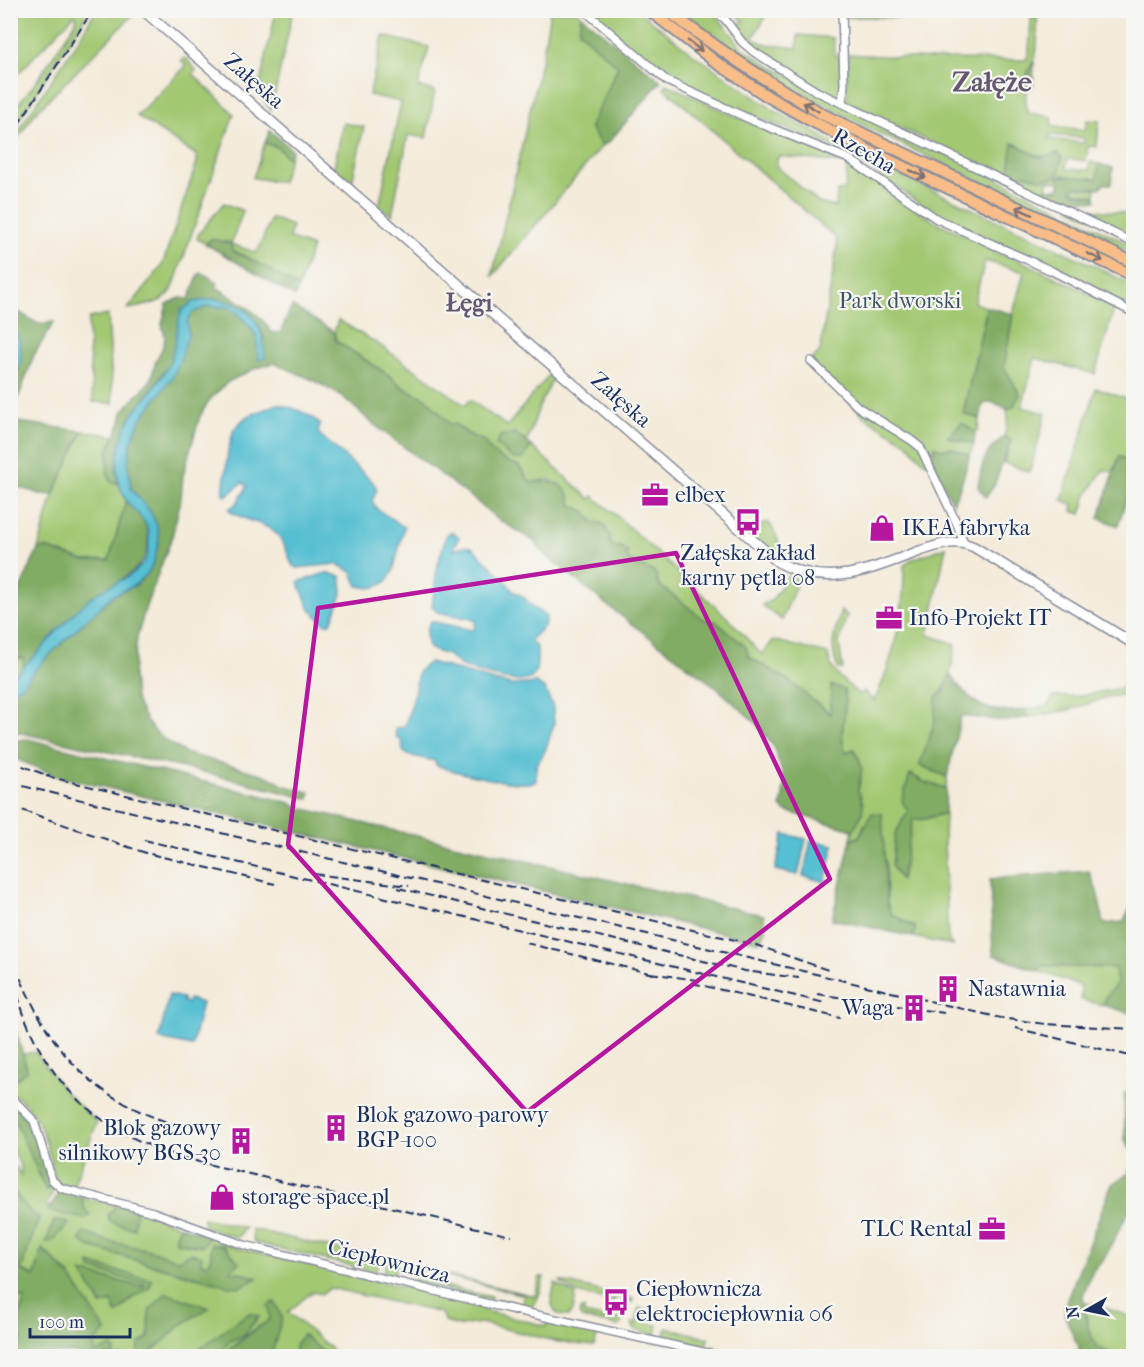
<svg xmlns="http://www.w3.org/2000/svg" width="1144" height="1367" font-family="'IM FELL French Canon',serif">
	<rect width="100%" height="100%" fill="#f6f6f2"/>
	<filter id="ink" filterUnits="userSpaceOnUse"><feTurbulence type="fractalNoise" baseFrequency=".0167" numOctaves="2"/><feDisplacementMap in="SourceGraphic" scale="12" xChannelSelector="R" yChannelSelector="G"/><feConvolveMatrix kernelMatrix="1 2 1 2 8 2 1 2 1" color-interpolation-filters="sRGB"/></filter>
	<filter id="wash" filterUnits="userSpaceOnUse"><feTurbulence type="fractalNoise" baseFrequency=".008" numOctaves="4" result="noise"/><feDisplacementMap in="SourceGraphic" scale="24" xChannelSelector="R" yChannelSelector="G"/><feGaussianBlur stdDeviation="1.35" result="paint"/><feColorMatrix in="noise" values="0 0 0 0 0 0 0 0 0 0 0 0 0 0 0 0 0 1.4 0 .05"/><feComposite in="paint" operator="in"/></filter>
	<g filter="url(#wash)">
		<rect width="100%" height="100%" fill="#f4ebda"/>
		<!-- green -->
		<path fill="#a2c872" stroke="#5e7c68" stroke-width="1.5" fill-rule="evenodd" d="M 24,10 L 89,11 L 11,132 L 11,113 L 36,82 L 75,23 L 77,16 L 74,15 L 11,81 L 11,24 Z
			M 731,10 L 767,11 L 760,14 L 765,18 L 752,39 L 766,44 L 797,48 L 798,35 L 833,38 L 835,55 L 840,57 L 841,91 L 837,95 C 818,95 749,46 736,30 L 737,25 L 744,21 Z
			M 95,11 L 130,11 L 133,15 L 36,112 L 11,148 L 11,141 L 77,42 Z
			M 276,11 L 293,11 L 271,111 L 258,93 Z
			M 550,11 L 576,11 L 581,15 L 579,31 L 618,66 L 590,127 L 602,146 L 492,277 L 543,53 Z
			M 591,11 L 639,11 L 693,54 L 777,112 L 849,151 L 1099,268 L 1133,286 L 1133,309 L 1034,259 L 935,214 L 860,162 L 824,143 L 749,114 L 674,80 L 653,66 Z
			M 682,11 L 710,11 L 717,16 L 742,47 L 770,66 L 1133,246 L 1133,254 L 874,131 L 806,95 L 766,72 L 728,46 Z
			M 1035,11 L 1039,11 L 1039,17 L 1037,18 C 1037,30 1038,42 1036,53 C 1035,62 1029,67 1027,74 C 1025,84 1026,103 1027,113 L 1052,117 L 1052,126 L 1085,130 L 1087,120 L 1099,121 L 1097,147 L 1088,146 L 1086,161 L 1067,159 L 1066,167 L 1067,169 L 1089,170 L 1090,162 L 1099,164 L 1098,179 L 1076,178 L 1062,175 L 1061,182 L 1048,181 L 1047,189 L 1038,192 L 1017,181 L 1024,174 L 1040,179 L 1059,169 L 1062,159 C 1049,154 1047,158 1037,155 C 1028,153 1022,146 1014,143 L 1008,178 L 848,103 L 846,100 L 848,54 L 932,59 L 1026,60 L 1029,52 L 1031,18 L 1034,18 ZM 1050,135 L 1084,138 L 1084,143 L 1049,139 Z
			M 848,12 L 923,14 L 923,18 L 848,17 Z
			M 383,36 L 429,47 L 418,87 L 435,91 L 426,138 L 408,135 L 392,215 L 379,206 L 401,102 L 369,95 Z
			M 186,58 L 196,70 L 193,74 L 234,114 L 172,290 C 163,304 144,306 128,309 L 162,266 L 197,162 L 196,155 L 137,116 L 186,66 L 181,60 Z
			M 667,84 L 737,117 L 839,157 L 842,163 L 778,156 L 776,166 L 819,203 L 836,207 L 837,191 L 845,190 L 847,168 L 854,165 L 934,221 L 988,245 L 992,251 L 1013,257 L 1115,306 L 1095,374 L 1035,358 L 1022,407 L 1046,413 L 1030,472 L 1004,463 L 1011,440 L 1004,437 L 1008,420 L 1007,409 L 1014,406 L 1020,394 L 1004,368 L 1013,314 L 1024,272 L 985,261 L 974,303 L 987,307 L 963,413 L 980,419 L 978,430 L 975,432 L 962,423 L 948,437 L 974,444 L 970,455 L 952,448 L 942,449 L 935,447 L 931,460 L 925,463 L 907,443 L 866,418 L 809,363 L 820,351 L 837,247 L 836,238 L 664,88 Z
			M 343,123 L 364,127 L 352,182 L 334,167 Z
			M 265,143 L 277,147 L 289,159 L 282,182 L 253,178 Z
			M 1074,187 L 1096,189 L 1095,196 L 1072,191 Z
			M 224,203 L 243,211 L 231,244 L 257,253 L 271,218 L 292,226 L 289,238 L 312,247 L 298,288 L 249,258 L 211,240 L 206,244 L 197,239 L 199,233 Z
			M 1069,207 L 1133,214 L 1133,239 L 1130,237 Z
			M 108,315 L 113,403 L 93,402 C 92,387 86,326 89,318 Z
			M 338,320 L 378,344 L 465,405 L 470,400 L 507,426 L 549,375 L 554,376 L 539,407 L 527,442 L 515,433 L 523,459 L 531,446 L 590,499 L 593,496 L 616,515 L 730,620 L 762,655 L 773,640 L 828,654 C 829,671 847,684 860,695 L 864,691 L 874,701 C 894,661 905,609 904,565 L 910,560 L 946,547 L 928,635 L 956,644 C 952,663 951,685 936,698 L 935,721 L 920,765 L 947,777 L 946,788 L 926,783 L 910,774 L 908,811 L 895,834 L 907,846 L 913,818 L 925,819 L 945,813 L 944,839 L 948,939 L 953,946 L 914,937 L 915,927 L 891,914 L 887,903 L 886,863 L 864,825 L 859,837 L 851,839 L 853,830 L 862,814 L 863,803 L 858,790 L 861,779 L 854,749 L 846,752 C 836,733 850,710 844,689 L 831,686 L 831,714 L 788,680 L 749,657 L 658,584 L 655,572 L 631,562 L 625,555 L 628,553 L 614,547 L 585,511 L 572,505 L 570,496 L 549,479 L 531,483 L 518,465 C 506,463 490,453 484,441 L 468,434 L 455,424 L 450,425 L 427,399 L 404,388 L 389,375 L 336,341 L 334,332 Z
			M 1096,388 L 1133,401 L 1133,399 L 1133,461 L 1119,457 L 1113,472 L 1103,470 L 1087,495 L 1081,514 L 1072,511 L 1073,504 L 1062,500 Z
			M 83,431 L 115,436 L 108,451 L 111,482 L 118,483 L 126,501 L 109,560 L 84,561 L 46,548 L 38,549 L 53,495 Z
			M 767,522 L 771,525 L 786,558 L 784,560 L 754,537 L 761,525 Z
			M 788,576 L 798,580 L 782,620 L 762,605 L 772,600 Z
			M 841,611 L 847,615 L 839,643 L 843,669 L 838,669 C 829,646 834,634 841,611 Z
			M 23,657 L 24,668 L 11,678 L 11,662 Z
			M 1126,687 L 1133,688 L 1128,694 L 1108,697 L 1069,710 L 1029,717 L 1024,710 L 1048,706 L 1053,697 L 1080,696 Z
			M 1042,966 L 1115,968 L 1117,983 L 1105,998 L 1103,1005 L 1081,1000 L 1081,986 L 1038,971 Z
			M 36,1052 L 63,1090 L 97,1122 L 73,1187 L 57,1183 C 47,1150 44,1112 11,1093 L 10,1082 L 12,1083 L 27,1070 L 23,1054 Z
			M 10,1108 L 46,1190 L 53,1187 L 54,1190 L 47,1203 L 49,1211 L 84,1208 L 82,1197 L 136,1209 L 180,1226 L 176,1236 L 177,1242 L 194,1246 L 210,1236 L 234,1247 L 476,1304 L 486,1311 L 546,1326 L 548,1321 L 600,1333 L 597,1336 L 594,1346 L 559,1342 L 481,1323 L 460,1326 L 445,1322 L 441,1313 L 330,1288 L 323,1294 L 312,1292 L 288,1312 L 337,1354 L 336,1356 L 328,1356 L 303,1335 L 296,1343 L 294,1356 L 271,1356 L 282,1317 C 259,1321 240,1341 222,1356 L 215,1356 L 229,1342 L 244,1335 L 259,1316 L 250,1313 L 238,1320 L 191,1356 L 147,1356 L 182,1324 L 208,1308 L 166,1294 C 156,1315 150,1336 138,1355 L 140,1356 L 114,1356 L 115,1349 L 95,1353 L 94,1343 L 70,1276 L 43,1249 L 34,1277 L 21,1270 L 39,1218 C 31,1214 13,1194 11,1185 C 8,1178 11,1167 11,1160 L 21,1175 L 21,1168 L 11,1146 ZM 85,1233 L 107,1241 L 175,1259 L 180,1259 L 191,1253 L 201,1256 L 201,1263 L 207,1265 L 211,1257 L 229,1271 L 256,1278 L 240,1287 L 191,1276 L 89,1247 ZM 91,1269 L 152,1280 L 149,1288 L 132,1298 L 117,1313 L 112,1302 L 101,1305 L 82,1273 L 143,1287 L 144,1283 Z
			M 203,1218 L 245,1228 L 237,1238 L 204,1227 Z
			M 252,1229 L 379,1259 L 376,1272 L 256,1243 L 253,1239 Z
			M 387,1261 L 398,1264 L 395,1274 L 391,1276 L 383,1274 Z
			M 407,1266 L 535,1296 L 540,1277 L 544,1277 C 536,1312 531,1314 497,1301 L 498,1299 L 521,1305 L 524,1295 Z
			M 414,1279 L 491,1297 L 491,1299 L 489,1300 L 413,1282 Z
			M 559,1281 L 633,1299 L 632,1302 L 615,1296 L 614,1302 L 577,1293 Z
			M 555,1283 L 576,1295 L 573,1311 L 568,1316 L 559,1315 C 548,1306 552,1295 555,1283 Z
			M 13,1297 L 25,1298 L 15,1332 L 22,1337 L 14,1356 L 11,1356 L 11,1305 Z
			M 1085,1302 L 1133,1317 L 1133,1356 L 1120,1356 L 1097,1349 L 1088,1328 Z
			M 639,1308 L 647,1310 L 644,1322 L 658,1325 L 656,1336 L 634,1329 L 632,1323 L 636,1324 Z
			M 581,1309 L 584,1309 L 584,1314 L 617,1321 L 619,1317 L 622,1322 L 621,1325 L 617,1326 L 582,1318 L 579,1314 Z
			M 667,1328 L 709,1338 L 705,1346 L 664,1338 Z"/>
		<!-- forest -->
		<path fill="#81ac64" stroke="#4e6e61" stroke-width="1.5" d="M 581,15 L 661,81 L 609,142 L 602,146 L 590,127 L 618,67 L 579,31 Z
			M 1034,63 L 1033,86 L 1028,91 C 1024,80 1027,72 1034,63 Z
			M 270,130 L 292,150 L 289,159 L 277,147 L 265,143 Z
			M 1013,143 C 1022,146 1033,157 1042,157 C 1047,157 1053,154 1058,153 L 1062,158 L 1058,177 C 1067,174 1086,179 1097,179 L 1099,164 L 1113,168 L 1111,184 L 1104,184 L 1100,188 L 1074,187 L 1072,191 L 1078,194 L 1095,196 L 1096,201 L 1050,198 L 1038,192 L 1047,189 L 1059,189 L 1061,182 L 1058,177 L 1040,179 L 1024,174 L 1017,181 L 1008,178 Z
			M 211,239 L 230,243 L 233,251 C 256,261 278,274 298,288 L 295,297 L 206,244 Z
			M 203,273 L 218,283 L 216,287 C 236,300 259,311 271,332 L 280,333 L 292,306 L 334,332 L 336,341 L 389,375 L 404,388 L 427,399 L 450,424 L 455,424 L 468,434 L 484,441 C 490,453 506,463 518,465 L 531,483 C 552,479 566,481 572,505 L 585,511 L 593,522 L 602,523 L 611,537 L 608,541 L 614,547 L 621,547 L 628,552 L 625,555 L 631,562 L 655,572 L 658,584 L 705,620 L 715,621 L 746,647 L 749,657 L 788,680 L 830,714 L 831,685 L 844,689 C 850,710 836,733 846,752 L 853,749 L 859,758 L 862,769 L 858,790 L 863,803 L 862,814 L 853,830 L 785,811 L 781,807 L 785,782 L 774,747 L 756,723 L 717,688 L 608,606 L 542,552 L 534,541 L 496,518 L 475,500 L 373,424 L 342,396 L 313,380 L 274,363 L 254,369 L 228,382 L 210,399 L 200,416 L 183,475 L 181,499 L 172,537 L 146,606 L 137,638 L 133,675 L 135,698 L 142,713 L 150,726 L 162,738 L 185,753 L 262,774 L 278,781 L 282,785 L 310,792 L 309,799 L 207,773 L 16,732 L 11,732 L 10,693 L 23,684 L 45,659 L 112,596 L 136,585 L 148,573 L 154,561 L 159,540 L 150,511 L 131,489 L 128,462 L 131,443 L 139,422 L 173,376 L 188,335 L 187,321 L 192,313 L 208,306 L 230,307 L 240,315 L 256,335 L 259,360 L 264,338 L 262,332 L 258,324 L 233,303 L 206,300 L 193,302 L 181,311 L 176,346 L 169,365 L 128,421 L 116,469 L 118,483 L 111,482 L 107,472 L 108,451 L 121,422 L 123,411 L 151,380 L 156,360 L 162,349 L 165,338 L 162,324 L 167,304 L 180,298 L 189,299 L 199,274 Z
			M 11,307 L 38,324 L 54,322 L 34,355 L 11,418 L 11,390 L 19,368 L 18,336 L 11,327 Z
			M 987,307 L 1013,314 L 1004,367 L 1020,394 L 1014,406 L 1007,409 L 991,402 L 983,404 L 980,419 L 963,414 Z
			M 11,421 L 83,431 L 53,495 L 40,494 L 11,485 Z
			M 962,423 L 975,432 L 974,444 L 947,437 Z
			M 515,433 L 531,446 L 523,459 L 513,459 L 496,445 L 500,436 Z
			M 1004,437 L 1011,440 L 994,486 L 986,497 L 978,487 C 981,464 985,450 1004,437 Z
			M 935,447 L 942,449 L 952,448 L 970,455 L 961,485 L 953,503 L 933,467 L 931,460 Z
			M 1119,457 L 1133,461 L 1133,478 L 1118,526 L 1099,518 Z
			M 126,501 C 132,507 140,514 144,521 C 148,526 148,533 148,539 C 149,575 111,581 88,601 C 65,621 45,645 24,668 L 23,657 L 11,662 L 11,610 L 38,549 L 46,548 L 84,561 L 109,560 Z
			M 950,675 C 973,703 985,716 1024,710 L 1029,717 L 1006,721 L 961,716 L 947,777 L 920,765 L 935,721 L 936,697 L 944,691 Z
			M 27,739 L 288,802 L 301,808 L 383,828 L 764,915 L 765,930 L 759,942 L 57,776 L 11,757 L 12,741 Z
			M 910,774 L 926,783 L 946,788 L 945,813 L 925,819 L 913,819 L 901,880 L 892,867 L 895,834 L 908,811 L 902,801 Z
			M 872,813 L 882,814 L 887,903 L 891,914 L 915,927 L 914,937 L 832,919 L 851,839 L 859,837 Z
			M 1089,871 L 1097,891 L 1104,924 L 1123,922 L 1133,903 L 1133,1014 L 1103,1005 L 1105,998 L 1117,983 L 1115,968 L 1042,966 L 1038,971 L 993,955 L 990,879 Z
			M 14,1023 L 27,1070 L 12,1083 L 10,1026 Z
			M 1133,1091 L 1134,1091 L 1133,1153 L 1125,1140 L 1124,1093 Z
			M 11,1102 L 34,1125 L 47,1176 L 53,1187 L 46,1190 L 13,1117 Z
			M 1133,1161 L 1133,1203 L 1103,1261 L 1094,1269 L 1083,1295 L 1088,1328 L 1097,1348 L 1120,1356 L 1082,1356 L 1065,1316 L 1065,1305 L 1112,1184 L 1128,1174 Z
			M 10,1185 C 18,1196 26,1213 39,1217 L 21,1270 L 35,1277 L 42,1249 L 70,1276 L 106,1331 L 94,1343 L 95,1353 L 110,1347 L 115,1349 L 114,1356 L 78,1356 L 75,1353 L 48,1354 L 47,1356 L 14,1356 L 22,1338 L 15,1332 L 25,1298 L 13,1297 L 16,1282 L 13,1279 L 11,1281 Z
			M 60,1191 L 82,1197 L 84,1208 L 90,1215 L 84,1219 L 49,1211 L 49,1209 Z
			M 116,1205 L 136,1209 L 134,1229 L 110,1222 L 108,1215 Z
			M 54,1221 L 65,1221 L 69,1224 L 52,1241 L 46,1242 Z
			M 180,1226 L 210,1236 L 203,1246 L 176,1242 L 176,1236 Z
			M 84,1232 L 107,1241 L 150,1250 L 175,1259 L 180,1259 L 190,1253 L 202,1256 L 201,1263 L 207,1265 L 211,1257 L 211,1244 L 223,1245 L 239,1262 L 230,1271 L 240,1272 L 257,1278 L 240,1287 L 229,1286 L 89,1247 L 80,1240 Z
			M 90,1264 L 152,1280 L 149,1288 L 132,1298 L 117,1314 L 112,1302 L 102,1305 L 81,1272 L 143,1287 L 144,1284 L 91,1269 Z
			M 166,1293 L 209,1308 L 182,1324 L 147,1356 L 138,1355 L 139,1344 L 149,1337 L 149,1311 Z
			M 275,1302 L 282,1317 L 271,1356 L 222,1356 L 248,1335 L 270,1319 L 268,1305 Z
			M 250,1313 L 259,1316 L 244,1335 L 229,1342 L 217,1356 L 191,1356 L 238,1320 Z
			M 303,1335 L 327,1355 L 328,1356 L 294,1356 L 296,1343 Z"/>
		<!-- water -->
		<path fill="#56bfd2" stroke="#387798" stroke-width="1.5" d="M 215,299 C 250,304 263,322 265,357 L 263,360 L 259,360 L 256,334 L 240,315 L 230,307 L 208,306 L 192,313 L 187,321 L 188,335 L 180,361 L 173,376 L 139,422 L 131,443 L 128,462 L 131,489 L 150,511 L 157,526 L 159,540 L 154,561 L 148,573 L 135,585 L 112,596 L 45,659 L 23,684 L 11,693 L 11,678 C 43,653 65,615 99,592 C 113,583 134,577 144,562 C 149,553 150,541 148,531 C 146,521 140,516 133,509 C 116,490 115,469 120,445 C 128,408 155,395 169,364 C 177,347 176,329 181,311 L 193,302 Z
			M 11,327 C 28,347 20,368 11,390 Z
			M 277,404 C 294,408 307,412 320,424 L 318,433 L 373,482 L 377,489 L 372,501 L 377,509 L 404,527 L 393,572 L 387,581 L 379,586 L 370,588 L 358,586 L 352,572 L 337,564 L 297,568 L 292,565 C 277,519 267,531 231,512 L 229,509 L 237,503 L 247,487 L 243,482 L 226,496 L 223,493 L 228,451 L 234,429 L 246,417 Z
			M 449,533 L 454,533 L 459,537 L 453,550 L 466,546 L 472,547 L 504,579 L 513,591 L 524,597 L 532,606 L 546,617 L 544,626 L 531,639 L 531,642 L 537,647 C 537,656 539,673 531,678 C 519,687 473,671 460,665 C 456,663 453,658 449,656 C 442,652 434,653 428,647 C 426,639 425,627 431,621 L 471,630 L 474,629 L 476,621 L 471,619 L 437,612 L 432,606 L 437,568 L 446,536 Z
			M 326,573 L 341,576 L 342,594 L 331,623 L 325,624 L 310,609 L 298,582 Z
			M 430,662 L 494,681 L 512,685 L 536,683 L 545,689 L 553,707 L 554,725 L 545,751 L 536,766 L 536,781 C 521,789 454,772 436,765 L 435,761 L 408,755 L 403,751 L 402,741 L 396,736 L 395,728 L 404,727 L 405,725 L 413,700 L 418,672 L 423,667 Z
			M 784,834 L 806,839 L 798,875 L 775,870 Z
			M 811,840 L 834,845 L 825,882 L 803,876 Z
			M 169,995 L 183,998 L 183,1002 L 187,1003 L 189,999 L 202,1003 L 192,1046 L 159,1039 Z"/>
	</g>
	<g filter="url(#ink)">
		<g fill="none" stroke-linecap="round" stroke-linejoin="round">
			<defs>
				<path id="minor" d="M 584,10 L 667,81 L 756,122 L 849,159 L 937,219 L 1052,271 L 1134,313
					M 714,10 L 725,19 L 742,42 L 754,52 L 816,91 L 1134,243
					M 842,10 L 844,85 L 842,103
					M 1132,10 L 1134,37
					M 842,11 L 1006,13
					M 811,361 L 858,407 L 911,440 L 920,447 L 957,524 L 964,543
					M 10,1096 L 34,1121 L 52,1180 L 61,1188 L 153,1212 L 244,1245 L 493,1305 L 721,1356"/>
				<path id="tertiary" d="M 143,10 L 778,562 C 829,590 870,569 920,551 C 939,545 955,538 974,547 L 1134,644"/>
				<path id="primary" d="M 649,10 L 717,63 L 767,96 L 806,118 L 872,152 L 1134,276
					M 667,10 C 717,49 769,83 824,115 L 1134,263"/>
			</defs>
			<!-- minor casing -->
			<use href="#minor" stroke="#888d9c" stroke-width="10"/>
			<!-- tertiary casing -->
			<use href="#tertiary" stroke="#888d9c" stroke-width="12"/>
			<!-- primary casing -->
			<use href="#primary" stroke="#888d9c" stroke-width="14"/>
			<!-- minor -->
			<use href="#minor" stroke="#fff" stroke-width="7"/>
			<!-- tertiary -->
			<use href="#tertiary" stroke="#fff" stroke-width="9"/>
			<!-- primary -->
			<use href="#primary" stroke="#f8bd89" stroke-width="10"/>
			<!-- rail -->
			<path stroke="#1b2f5e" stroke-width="2" stroke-dasharray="9 4.5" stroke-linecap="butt" d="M 10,137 L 93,10
				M 10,761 L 54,778
				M 46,776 L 756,945 L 831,971
				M 10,783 L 1001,1018 L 1045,1024 L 1134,1029
				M 10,806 L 146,853 L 275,884
				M 144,840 L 825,1003
				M 314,874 L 409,886
				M 398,888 L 745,971 L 799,978
				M 526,943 L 657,975
				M 10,953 C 47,1047 85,1098 185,1128
				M 10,968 C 16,987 20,1006 28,1025 C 61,1104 120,1141 199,1162 L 511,1236
				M 650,973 L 703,981
				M 692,983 L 840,1018
				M 817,994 L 944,1013
				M 1015,1028 L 1134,1057"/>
		</g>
		<!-- one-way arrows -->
		<defs><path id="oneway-shaft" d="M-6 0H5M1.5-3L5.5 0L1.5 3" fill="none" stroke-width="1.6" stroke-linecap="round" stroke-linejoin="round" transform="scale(1.5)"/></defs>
		<g stroke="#7e6f71">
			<use href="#oneway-shaft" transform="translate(695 46) rotate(37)"/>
			<use href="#oneway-shaft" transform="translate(811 107) rotate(-150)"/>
			<use href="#oneway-shaft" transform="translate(918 174) rotate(25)"/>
			<use href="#oneway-shaft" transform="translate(1024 211) rotate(-155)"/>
			<use href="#oneway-shaft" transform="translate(1095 257) rotate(26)"/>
		</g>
	</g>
	<!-- marked area -->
	<path fill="none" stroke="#b5179e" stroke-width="4.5" stroke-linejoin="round" d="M 676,553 L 830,879 L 527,1112 L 288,845 L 318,608 Z"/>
	<!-- icons -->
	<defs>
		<symbol id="office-bare" viewBox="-9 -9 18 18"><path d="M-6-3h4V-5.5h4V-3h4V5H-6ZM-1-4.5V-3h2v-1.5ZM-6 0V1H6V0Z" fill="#b5179e" stroke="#f6f6f2" stroke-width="2.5" paint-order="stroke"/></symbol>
		<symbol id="bus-bare" viewBox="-9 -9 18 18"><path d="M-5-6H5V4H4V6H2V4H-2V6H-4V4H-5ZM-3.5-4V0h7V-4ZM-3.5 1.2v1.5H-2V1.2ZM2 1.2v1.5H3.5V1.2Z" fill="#b5179e" stroke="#f6f6f2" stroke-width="2.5" paint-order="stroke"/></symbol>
		<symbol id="shop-bare" viewBox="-9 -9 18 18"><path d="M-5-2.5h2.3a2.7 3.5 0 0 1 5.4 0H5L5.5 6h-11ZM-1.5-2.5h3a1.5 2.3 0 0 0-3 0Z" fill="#b5179e" stroke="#f6f6f2" stroke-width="2.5" paint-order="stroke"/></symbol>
		<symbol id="building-bare" viewBox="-9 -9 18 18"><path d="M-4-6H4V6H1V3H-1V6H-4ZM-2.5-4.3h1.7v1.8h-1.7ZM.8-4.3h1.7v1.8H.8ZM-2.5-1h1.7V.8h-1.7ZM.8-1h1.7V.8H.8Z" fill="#b5179e" stroke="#f6f6f2" stroke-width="2.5" paint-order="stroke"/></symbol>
	</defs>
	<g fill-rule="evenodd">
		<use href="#office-bare" x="636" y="476" width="38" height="38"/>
		<use href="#bus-bare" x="729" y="503" width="38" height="38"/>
		<use href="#shop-bare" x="863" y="509" width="38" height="38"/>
		<use href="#office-bare" x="870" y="599" width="38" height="38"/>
		<use href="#building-bare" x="929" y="970" width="38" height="38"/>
		<use href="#building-bare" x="895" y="989" width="38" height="38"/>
		<use href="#building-bare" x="317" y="1109" width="38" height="38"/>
		<use href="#building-bare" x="222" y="1122" width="38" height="38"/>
		<use href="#shop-bare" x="203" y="1178" width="38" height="38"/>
		<use href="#office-bare" x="973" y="1210" width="38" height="38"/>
		<use href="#bus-bare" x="597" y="1283" width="38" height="38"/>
	</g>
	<g text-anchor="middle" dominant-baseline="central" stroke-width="4.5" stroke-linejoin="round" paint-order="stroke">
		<!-- street labels -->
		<g font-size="22" fill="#1b2f5e" stroke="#f6f6f2">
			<text transform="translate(254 81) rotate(41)">Załęska</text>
			<text transform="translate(864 151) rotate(30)">Rzecha</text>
			<text transform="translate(621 400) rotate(41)">Załęska</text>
			<text transform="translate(389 1261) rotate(14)">Ciepłownicza</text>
		</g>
		<!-- park labels -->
		<g font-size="22" fill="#3d5563" stroke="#f6f6f2">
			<text x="900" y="301">Park dworski</text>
		</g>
		<!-- poi labels -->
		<g font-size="22" fill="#1b2f5e" stroke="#f6f6f2" text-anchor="start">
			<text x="675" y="495">elbex</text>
			<text x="902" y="528">IKEA fabryka</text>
			<text x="748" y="553" text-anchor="middle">Załęska zakład<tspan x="748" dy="25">karny pętla 08</tspan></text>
			<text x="909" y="618">Info-Projekt IT</text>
			<text x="968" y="989">Nastawnia</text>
			<text x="894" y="1008" text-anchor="end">Waga</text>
			<text x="356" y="1115">Blok gazowo-parowy<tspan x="356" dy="25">BGP-100</tspan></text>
			<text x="221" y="1128" text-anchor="end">Blok gazowy<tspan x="221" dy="25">silnikowy BGS-30</tspan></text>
			<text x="242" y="1197">storage-space.pl</text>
			<text x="972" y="1229" text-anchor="end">TLC Rental</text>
			<text x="636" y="1289">Ciepłownicza<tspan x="636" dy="25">elektrociepłownia 06</tspan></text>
		</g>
		<!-- neighbourhood labels -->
		<g font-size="24" font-weight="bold" fill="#635870" stroke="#f6f6f2">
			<text x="469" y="303">Łęgi</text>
		</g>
		<!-- district labels -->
		<g font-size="28" font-weight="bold" fill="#635870" stroke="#f6f6f2">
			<text x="992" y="81">Załęże</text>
		</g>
	</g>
	<!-- margin -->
	<rect width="1144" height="1367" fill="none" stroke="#f6f6f2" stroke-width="36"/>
	<!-- north arrow -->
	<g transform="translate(1087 1310) rotate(261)" stroke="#f6f6f2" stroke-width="4.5" paint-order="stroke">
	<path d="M0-4.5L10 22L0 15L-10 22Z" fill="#1b2f5e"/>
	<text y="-9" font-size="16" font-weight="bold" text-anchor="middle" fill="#1b2f5e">N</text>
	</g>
	<!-- scale -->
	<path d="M30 1328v9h100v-9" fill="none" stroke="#1b2f5e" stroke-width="3"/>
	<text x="39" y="1328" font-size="18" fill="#1b2f5e" stroke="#f6f6f2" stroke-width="4.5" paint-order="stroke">100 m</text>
</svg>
